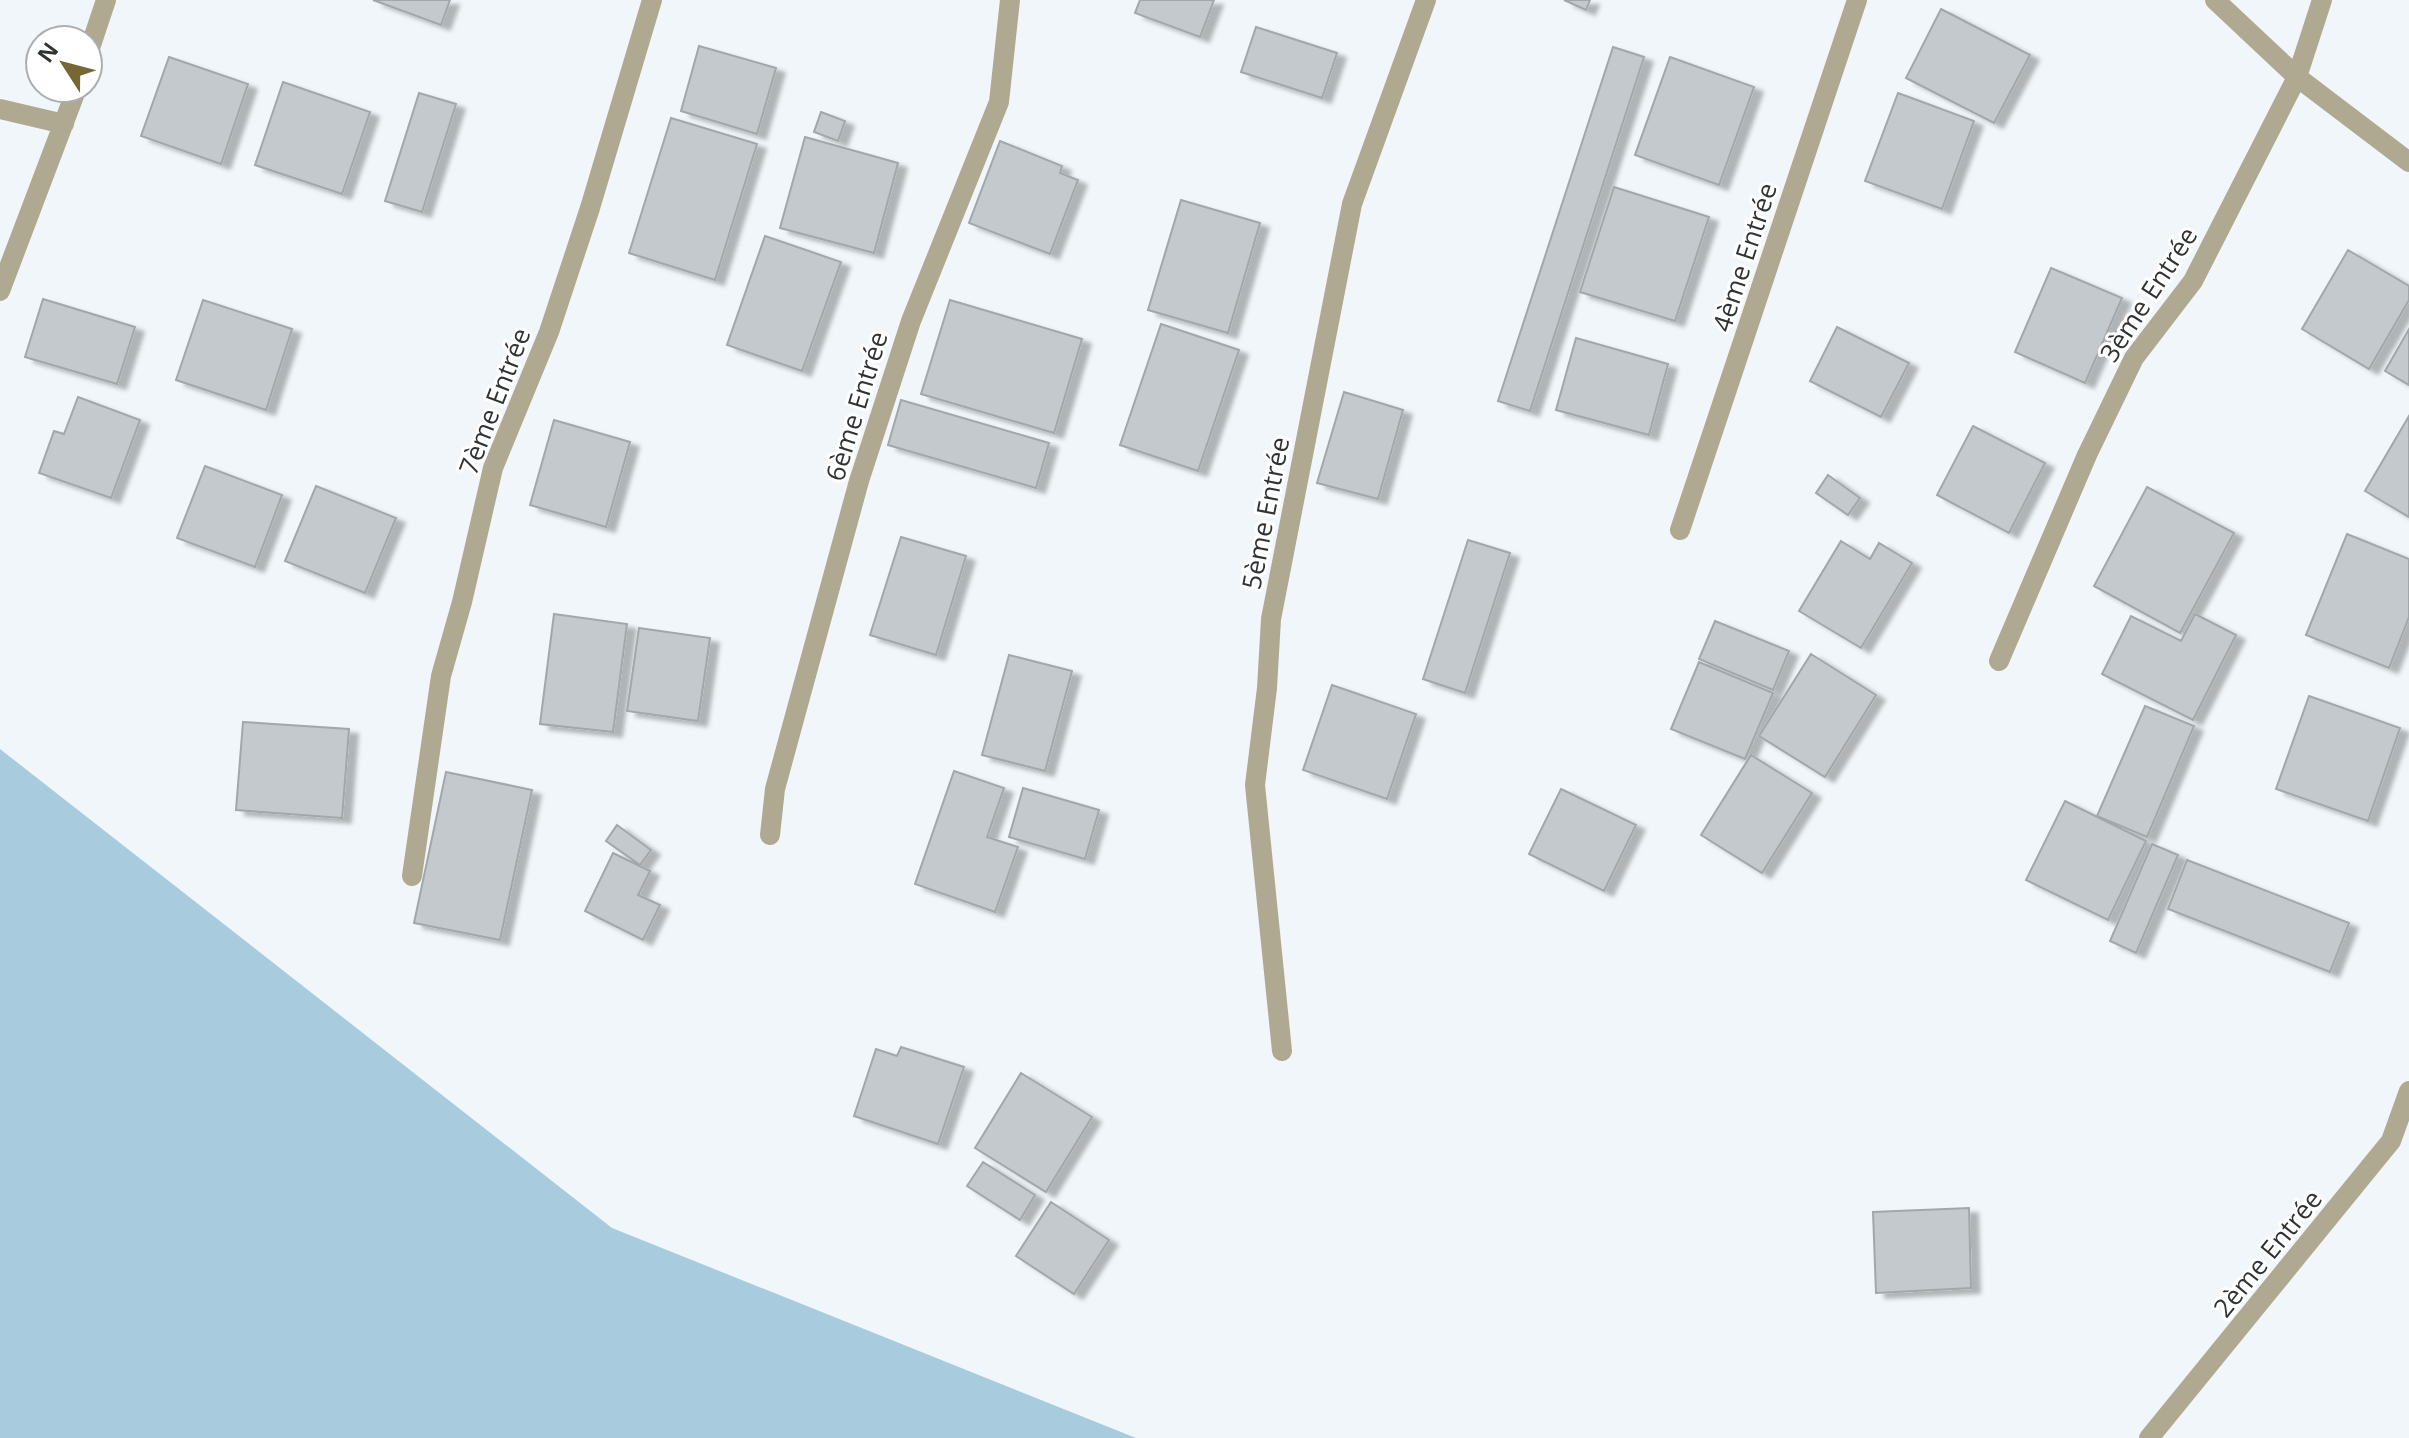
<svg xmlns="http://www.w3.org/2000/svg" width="2409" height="1438" font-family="'Open Sans',sans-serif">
	<defs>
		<filter id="shadow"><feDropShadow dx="9" dy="5" stdDeviation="2" flood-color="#0004"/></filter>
	</defs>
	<rect width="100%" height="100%" fill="#f0f6fa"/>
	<!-- green -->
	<path fill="#a9cbde" d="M 0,749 L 612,1228 L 1136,1438 L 0,1438 Z"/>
	<!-- building -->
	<path fill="#c3c9cd" stroke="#a1a7aa" stroke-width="2" filter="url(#shadow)" d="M 373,0 L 450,0 L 441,25 Z
		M 1140,0 L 1214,0 L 1200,37 L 1135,13 Z
		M 1564,0 L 1590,0 L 1586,10 Z
		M 1941,9 L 2030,55 L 1994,123 L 1906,78 Z
		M 1256,27 L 1337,53 L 1322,98 L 1241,72 Z
		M 699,46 L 776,68 L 757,134 L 681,111 Z
		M 1613,47 L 1644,57 L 1530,411 L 1498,401 Z
		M 169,57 L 248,84 L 221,164 L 141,136 Z
		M 1670,57 L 1754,87 L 1719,185 L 1635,155 Z
		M 283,82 L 370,112 L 342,194 L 255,165 Z
		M 419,93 L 456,104 L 422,212 L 385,201 Z
		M 1898,93 L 1974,121 L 1942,209 L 1865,181 Z
		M 821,112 L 845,121 L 838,141 L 814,132 Z
		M 671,118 L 757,144 L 715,280 L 629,253 Z
		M 805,137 L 898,163 L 874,253 L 780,228 Z
		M 1000,141 L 1062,166 L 1060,173 L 1078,180 L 1050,254 L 969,223 Z
		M 1614,187 L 1709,217 L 1675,321 L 1580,292 Z
		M 1181,200 L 1260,223 L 1228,333 L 1148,310 Z
		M 765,236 L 841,262 L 802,371 L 727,345 Z
		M 2348,250 L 2409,286 L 2409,300 L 2369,369 L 2302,329 Z
		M 2051,268 L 2122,298 L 2085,383 L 2015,352 Z
		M 43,299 L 135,327 L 117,384 L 25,357 Z
		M 203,300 L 292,329 L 266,410 L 176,380 Z
		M 950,300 L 1082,339 L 1054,433 L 921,394 Z
		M 1161,324 L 1239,350 L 1198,471 L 1120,445 Z
		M 1837,327 L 1909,363 L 1881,417 L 1810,381 Z
		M 2409,329 L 2409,385 L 2385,371 Z
		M 1576,338 L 1668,364 L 1649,435 L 1556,410 Z
		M 1344,392 L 1403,410 L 1378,499 L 1317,483 Z
		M 78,397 L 140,420 L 111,498 L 39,473 L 54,431 L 64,434 Z
		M 901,400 L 1049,443 L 1036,488 L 888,445 Z
		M 2409,416 L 2409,517 L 2365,491 Z
		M 554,420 L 630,442 L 606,527 L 530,505 Z
		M 1973,426 L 2045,463 L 2009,533 L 1937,495 Z
		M 205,466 L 282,495 L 255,567 L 177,538 Z
		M 1828,475 L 1860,498 L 1848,515 L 1816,493 Z
		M 316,486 L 396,518 L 365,593 L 285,561 Z
		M 2147,487 L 2234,533 L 2180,633 L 2094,586 Z
		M 2347,534 L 2409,559 L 2409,617 L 2389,668 L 2306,635 Z
		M 901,537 L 966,556 L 936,655 L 870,635 Z
		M 1468,540 L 1510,553 L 1465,693 L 1423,679 Z
		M 1841,541 L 1870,559 L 1879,543 L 1912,563 L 1861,648 L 1799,611 Z
		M 554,614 L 627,624 L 613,732 L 540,724 Z
		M 2195,614 L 2236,635 L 2193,720 L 2102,674 L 2131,616 L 2181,641 Z
		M 1715,621 L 1789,651 L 1773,690 L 1699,659 Z
		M 639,628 L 710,638 L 698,721 L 627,711 Z
		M 1811,654 L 1876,695 L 1825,777 L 1759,736 Z
		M 1009,655 L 1072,671 L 1045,771 L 982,755 Z
		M 1699,662 L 1773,693 L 1745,759 L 1671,729 Z
		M 1332,685 L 1416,714 L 1387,799 L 1303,770 Z
		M 2309,696 L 2400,728 L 2368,821 L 2276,789 Z
		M 2145,706 L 2194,726 L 2147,837 L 2097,816 Z
		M 243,722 L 349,729 L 342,818 L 236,810 Z
		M 1751,755 L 1812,793 L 1762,873 L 1701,835 Z
		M 954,771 L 1004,788 L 987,837 L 1018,847 L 995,912 L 915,884 Z
		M 446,772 L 532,790 L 500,940 L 414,923 Z
		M 1023,788 L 1099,810 L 1085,859 L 1009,837 Z
		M 1561,789 L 1636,825 L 1604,891 L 1529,854 Z
		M 2065,801 L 2146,841 L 2108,920 L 2026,880 Z
		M 617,825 L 651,850 L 640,865 L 606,841 Z
		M 2152,844 L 2178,855 L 2136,953 L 2110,941 Z
		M 613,853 L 650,871 L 638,895 L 660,905 L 643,940 L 585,911 Z
		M 2187,860 L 2349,923 L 2330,972 L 2168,909 Z
		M 901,1047 L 964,1067 L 938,1144 L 854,1116 L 876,1049 L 897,1056 Z
		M 1021,1073 L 1092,1117 L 1046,1192 L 975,1148 Z
		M 983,1162 L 1035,1195 L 1020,1220 L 967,1186 Z
		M 1051,1202 L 1109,1240 L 1074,1294 L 1016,1256 Z
		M 1969,1208 L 1971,1288 L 1876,1293 L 1873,1212 Z"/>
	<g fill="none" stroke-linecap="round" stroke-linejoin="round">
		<!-- minor -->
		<path stroke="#b0a992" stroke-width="20" d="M 2215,0 L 2297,77 L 2409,162
			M 88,54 L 106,0
			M 0,109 L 64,124
			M 0,291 L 77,88
			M 1680,530 L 1857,0
			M 1999,661 L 2087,455 L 2134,358 L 2193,281 L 2297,77 L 2322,0
			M 770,835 L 775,789 L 859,481 L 911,321 L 999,102 L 1010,0
			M 412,876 L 441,676 L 462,602 L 493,468 L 549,332 L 590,208 L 652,0
			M 1282,1051 L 1255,785 L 1267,688 L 1271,619 L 1352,204 L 1426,0
			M 2149,1438 L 2391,1141 L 2409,1091"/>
	</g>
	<g text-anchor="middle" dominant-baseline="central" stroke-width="6" stroke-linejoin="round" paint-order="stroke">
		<!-- street labels -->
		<g font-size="26" fill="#303334" stroke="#fff">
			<text transform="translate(1744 257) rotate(-72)">4ème Entrée</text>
			<text transform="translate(2148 294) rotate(-57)">3ème Entrée</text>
			<text transform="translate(494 401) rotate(-69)">7ème Entrée</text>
			<text transform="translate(856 406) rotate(-73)">6ème Entrée</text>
			<text transform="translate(1265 513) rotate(-79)">5ème Entrée</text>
			<text transform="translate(2267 1253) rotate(-51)">2ème Entrée</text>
		</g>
	</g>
	<!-- north arrow -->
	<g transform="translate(64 64) rotate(306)"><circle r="38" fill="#ffffff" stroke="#acadae" stroke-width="2"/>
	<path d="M0-6L14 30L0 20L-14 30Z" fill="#776734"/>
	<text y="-12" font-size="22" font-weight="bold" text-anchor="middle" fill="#303334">N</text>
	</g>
</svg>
